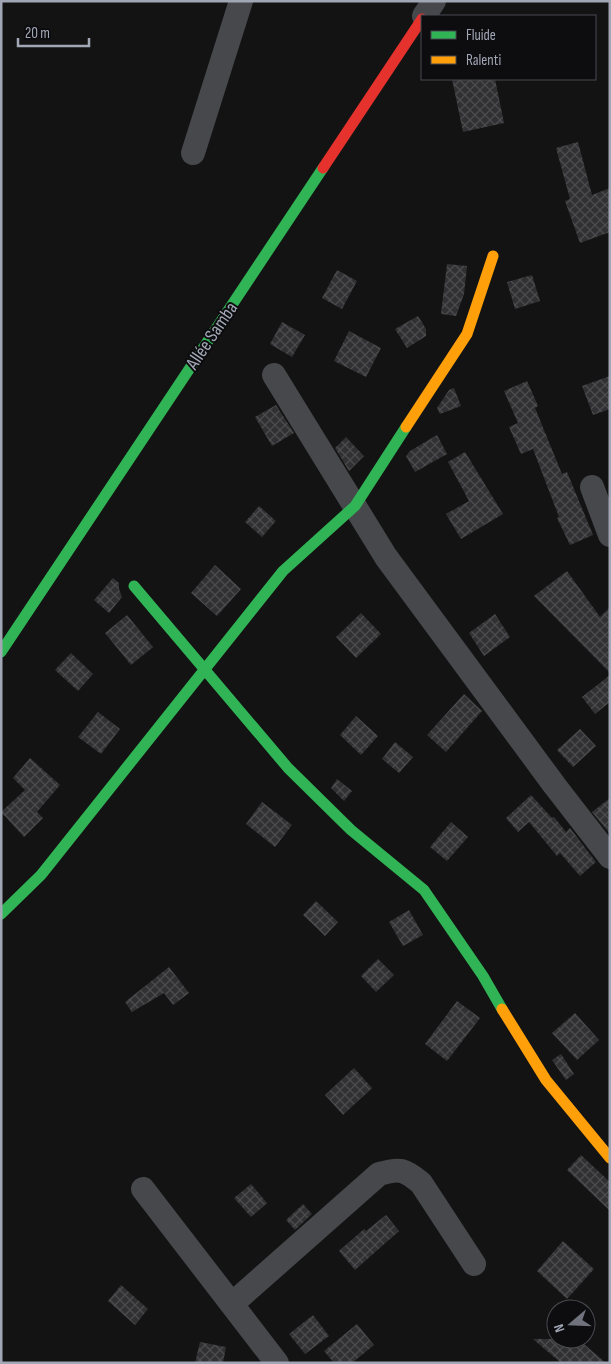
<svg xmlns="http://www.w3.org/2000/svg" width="611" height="1364" font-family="'Sofia Sans Condensed',sans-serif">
	<defs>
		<pattern id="building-cross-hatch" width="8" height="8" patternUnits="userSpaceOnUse" patternTransform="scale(1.25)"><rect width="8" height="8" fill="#313133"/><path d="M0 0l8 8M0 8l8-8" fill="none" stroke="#4c4c4e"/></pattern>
	</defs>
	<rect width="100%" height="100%" fill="#131313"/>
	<!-- building -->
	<path fill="url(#building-cross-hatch)" d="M 452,79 L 495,79 L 504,123 L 463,132 Z
		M 578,142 L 592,195 L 610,188 L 610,232 L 580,243 L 565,201 L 570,199 L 556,148 Z
		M 447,264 L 467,266 L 464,294 L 456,316 L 441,314 Z
		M 337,270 L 357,281 L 342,309 L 322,298 Z
		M 532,275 L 540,301 L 515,309 L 507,282 Z
		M 418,316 L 426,329 L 426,336 L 407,348 L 395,329 Z
		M 282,322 L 305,335 L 292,357 L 270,344 Z
		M 349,331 L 381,348 L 366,377 L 334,361 Z
		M 610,376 L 610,409 L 593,415 L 582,386 Z
		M 527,381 L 538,406 L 535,408 L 562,474 L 567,472 L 593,535 L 570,545 L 557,518 L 559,517 L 533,449 L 521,454 L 509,427 L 518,423 L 504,391 Z
		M 454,388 L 461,406 L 440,414 L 437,408 L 449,390 Z
		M 276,405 L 294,433 L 272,446 L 255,417 Z
		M 437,435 L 447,454 L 415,472 L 406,456 L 410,451 Z
		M 346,437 L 364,456 L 349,471 L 335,448 Z
		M 465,452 L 503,514 L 461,539 L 446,514 L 469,501 L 448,462 Z
		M 259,506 L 276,521 L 262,537 L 245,522 Z
		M 215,565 L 241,589 L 217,616 L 191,593 Z
		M 567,571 L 600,617 L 610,607 L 610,673 L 534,596 Z
		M 113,578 L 119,583 L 119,589 L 122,597 L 109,613 L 94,600 Z
		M 361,613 L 381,634 L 356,658 L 336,637 Z
		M 495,614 L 510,637 L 484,656 L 469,633 Z
		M 127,615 L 153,647 L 131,665 L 105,633 Z
		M 71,653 L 93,674 L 78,691 L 55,670 Z
		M 610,675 L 610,702 L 595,714 L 582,697 Z
		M 464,694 L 482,711 L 446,752 L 427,735 Z
		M 98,712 L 120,729 L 101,754 L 78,737 Z
		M 356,716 L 378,736 L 361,755 L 340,735 Z
		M 580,729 L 596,746 L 573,767 L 557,750 Z
		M 395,742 L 413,757 L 399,773 L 382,759 Z
		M 30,758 L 60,785 L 37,812 L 43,818 L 24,837 L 1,812 L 25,790 L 13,778 Z
		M 337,779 L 352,791 L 344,801 L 331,788 Z
		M 531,795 L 552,818 L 554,817 L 566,832 L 570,828 L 596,862 L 580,876 L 560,853 L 557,856 L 529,822 L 518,832 L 506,818 Z
		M 610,798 L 610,834 L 592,812 Z
		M 262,802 L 292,825 L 275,847 L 246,824 Z
		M 451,822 L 468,837 L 447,861 L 430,847 Z
		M 316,901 L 338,922 L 325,936 L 303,915 Z
		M 409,910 L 423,935 L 403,946 L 389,922 Z
		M 378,959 L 394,975 L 376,992 L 361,976 Z
		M 169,967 L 189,993 L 173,1005 L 164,993 L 132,1012 L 125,1002 Z
		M 457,1001 L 480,1018 L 447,1061 L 425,1044 Z
		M 575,1013 L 599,1040 L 577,1060 L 552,1033 Z
		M 561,1054 L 574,1074 L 566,1080 L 552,1060 Z
		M 354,1068 L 372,1088 L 343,1115 L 325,1095 Z
		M 581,1155 L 610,1182 L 610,1211 L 567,1170 Z
		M 251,1184 L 267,1203 L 251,1217 L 234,1198 Z
		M 303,1204 L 312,1214 L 295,1230 L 286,1220 Z
		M 386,1215 L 399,1231 L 355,1270 L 339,1251 L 364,1229 L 366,1231 Z
		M 563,1241 L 594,1269 L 567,1299 L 537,1271 Z
		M 121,1285 L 148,1309 L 135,1325 L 108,1301 Z
		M 313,1315 L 329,1336 L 305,1354 L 289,1334 Z
		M 357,1324 L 374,1345 L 352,1363 L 334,1363 L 324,1351 Z
		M 533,1339 L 578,1339 L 606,1363 L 561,1363 Z
		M 200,1342 L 226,1347 L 223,1363 L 195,1363 Z"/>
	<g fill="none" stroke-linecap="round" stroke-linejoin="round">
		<!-- street -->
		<path stroke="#47484c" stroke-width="24" d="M 424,16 L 434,1
			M 193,153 L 241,1
			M 274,375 L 386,557 L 555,786 L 610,857
			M 592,487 L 610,535
			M 143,1189 L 277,1363
			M 232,1304 L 379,1174 C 400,1168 404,1169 421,1183 L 474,1264"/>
		<!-- fast -->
		<path stroke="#30b455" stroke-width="11" d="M 134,586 L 288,768 L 351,830 L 424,890 L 483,976 L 502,1009
			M 1,652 L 323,168
			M 1,914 L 41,875 L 283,571 L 355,506 L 406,427"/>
		<!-- slow -->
		<path stroke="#ff9f0a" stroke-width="11" d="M 406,427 L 467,334 L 493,256
			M 502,1009 L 546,1080 L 610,1158"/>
		<!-- jam -->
		<path stroke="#e5322d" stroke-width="11" d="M 323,168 L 422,19"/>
	</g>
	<g text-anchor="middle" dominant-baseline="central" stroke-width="4" stroke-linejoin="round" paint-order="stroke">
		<!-- street labels -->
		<g font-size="19" fill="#a2a7b6" stroke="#0d0d0f">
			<text transform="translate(212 336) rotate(-56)">Allée Samba</text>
		</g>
	</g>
	<!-- border -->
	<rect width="611" height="1364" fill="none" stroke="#a2a7b6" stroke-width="5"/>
	<!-- legend -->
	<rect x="421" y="15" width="175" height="65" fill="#0d0d0f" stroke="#494b52"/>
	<rect x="431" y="31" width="25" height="8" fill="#30b455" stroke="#494b52"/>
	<text x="466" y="40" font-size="15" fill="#a2a7b6">Fluide</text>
	<rect x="431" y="56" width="25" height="8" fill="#ff9f0a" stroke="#494b52"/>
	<text x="466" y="65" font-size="15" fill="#a2a7b6">Ralenti</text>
	<!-- north arrow -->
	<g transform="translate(571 1324) rotate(251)"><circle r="24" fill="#0d0d0f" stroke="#494b52"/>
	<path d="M0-4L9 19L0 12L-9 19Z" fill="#70737d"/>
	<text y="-8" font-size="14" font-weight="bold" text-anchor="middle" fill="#a2a7b6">N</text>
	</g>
	<!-- scale -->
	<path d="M18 38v8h71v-8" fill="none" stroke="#a2a7b6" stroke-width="2.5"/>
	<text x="25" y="38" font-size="15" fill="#a2a7b6" stroke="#0d0d0f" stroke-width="4" paint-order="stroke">20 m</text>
</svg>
